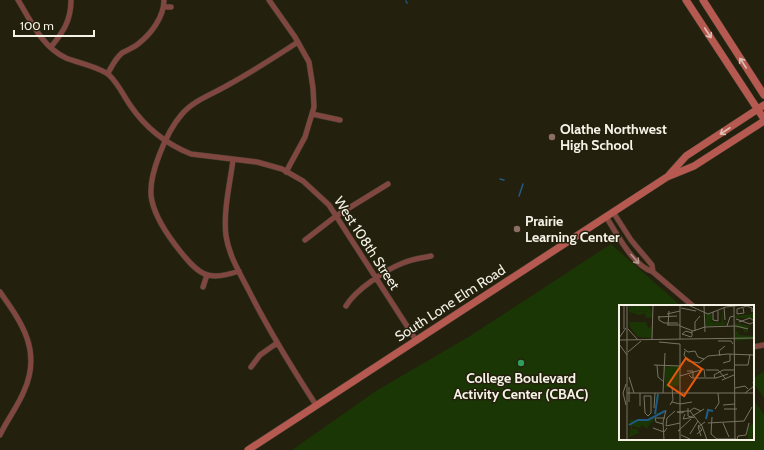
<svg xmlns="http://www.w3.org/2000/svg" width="764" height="450" font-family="Cabin,sans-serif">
	<rect width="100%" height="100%" fill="#24200e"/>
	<!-- pitch -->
	<path fill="#1b3605" d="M 611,244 L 681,306 L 620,306 L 620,439 L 753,439 L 753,399 L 764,415 L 764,450 L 292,450 L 376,391 L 470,336 Z
		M 764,371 L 764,398 L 753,382 L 753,379 Z"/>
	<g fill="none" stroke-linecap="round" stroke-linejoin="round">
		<!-- stream -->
		<path stroke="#1f5b86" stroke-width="1.5" d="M 406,1 L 407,3
			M 500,179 L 504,180
			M 519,196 L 523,184"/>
		<defs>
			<path id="street" d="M 18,0 C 31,21 42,47 66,58 C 78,63 100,67 109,75 C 118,83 123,95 130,105 C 145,127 166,144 191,154 L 257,162 L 282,169 L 303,181 L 329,205 L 416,340
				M 269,0 L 295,37 L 309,62 L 313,88 L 314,107 L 305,137 L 286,172
				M 164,7 L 171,7
				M 51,47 C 63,32 71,21 71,0
				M 108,73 C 112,66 115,59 122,53 C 127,50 133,48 138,44 C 151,34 164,17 164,0
				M 312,114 L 340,120
				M 233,160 C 230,184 223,211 226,236 C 229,255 239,272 248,289 C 268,329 292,368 316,405
				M 613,212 L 631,240 L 652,265 L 653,272
				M 606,217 C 619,236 631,264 653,272 L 693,306
				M 305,240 L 336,216 L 388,184
				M 239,271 C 208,282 199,275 180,251 C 168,236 156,219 152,201 C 146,178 167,131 182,114 C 194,100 213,94 228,85 C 252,72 275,57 298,42
				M 203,287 L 207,275
				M 0,292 C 22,323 42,351 24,391 C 18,406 7,420 0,435
				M 346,306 C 355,290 387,269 403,263 C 412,259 422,258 431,256
				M 753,347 L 764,345
				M 251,367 L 260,355 L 277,343"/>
			<path id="secondary" d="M 686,0 L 764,119
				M 703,0 L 764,95
				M 669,175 L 686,156 L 764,105
				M 248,450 L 667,177 L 694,166 L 764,121"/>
		</defs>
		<!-- street casing -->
		<use href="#street" stroke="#413d2c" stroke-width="6"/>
		<!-- secondary casing -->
		<use href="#secondary" stroke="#413d2c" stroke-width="8"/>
		<!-- street -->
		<use href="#street" stroke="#804741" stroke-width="5"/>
		<!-- secondary -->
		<use href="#secondary" stroke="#b65a51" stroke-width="7"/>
	</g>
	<!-- one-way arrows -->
	<defs><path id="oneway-shaft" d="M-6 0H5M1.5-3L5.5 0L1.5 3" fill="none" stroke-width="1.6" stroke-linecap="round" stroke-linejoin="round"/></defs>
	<g stroke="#dfbdb2">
		<use href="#oneway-shaft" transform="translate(708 33) rotate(57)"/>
		<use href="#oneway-shaft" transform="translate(743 63) rotate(-123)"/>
		<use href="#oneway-shaft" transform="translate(725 131) rotate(147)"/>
	</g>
	<use stroke="#b5948b" href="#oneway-shaft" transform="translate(635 259) rotate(49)"/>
	<!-- markers -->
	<g fill="#8d6e63" stroke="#24200e" stroke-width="1.5">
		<circle cx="552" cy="137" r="4"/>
		<circle cx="517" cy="229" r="4"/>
	</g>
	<circle fill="#2e9e5b" stroke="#24200e" stroke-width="1.5" cx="521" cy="363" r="4"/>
	<g text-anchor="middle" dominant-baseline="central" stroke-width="3" stroke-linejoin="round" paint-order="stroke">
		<!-- poi labels -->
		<g font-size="14" font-weight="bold" fill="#f5f2e6" stroke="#24200e" text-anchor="start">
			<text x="560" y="129">Olathe Northwest<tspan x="560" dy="16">High School</tspan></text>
			<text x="525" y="221">Prairie<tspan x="525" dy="16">Learning Center</tspan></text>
			<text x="521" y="378" text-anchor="middle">College Boulevard<tspan x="521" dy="16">Activity Center (CBAC)</tspan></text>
		</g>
		<!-- street labels -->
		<g font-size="14" fill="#f5f2e6" stroke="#24200e">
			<text transform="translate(367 243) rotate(57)">West 108th Street</text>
			<text transform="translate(450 303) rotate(-33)">South Lone Elm Road</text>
		</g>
	</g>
	<!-- overview -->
	<g transform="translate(619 305)">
		<rect width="135" height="135" fill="#24200e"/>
		<path d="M 10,0 L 15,0 L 16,7 L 32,6 L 34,12 L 27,13 L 26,8 L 20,10 L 10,7 ZM 104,4 L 104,17 L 108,17 L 105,19 L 109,20 L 86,21 L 87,9 L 93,9 L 92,17 L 102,18 ZM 135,6 L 134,13 L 116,13 L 117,18 L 131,21 L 128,24 L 124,23 L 130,26 L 126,28 L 123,23 L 121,27 L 123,22 L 122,22 L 116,24 L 121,30 L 135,31 L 135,34 L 116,36 L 115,22 L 120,21 L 116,20 L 116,11 L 133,9 ZM 10,17 L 27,17 L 29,23 L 34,21 L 33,33 L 19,32 L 11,22 Z" fill="#1b3605"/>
		<path d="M 15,0 L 30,0 L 30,3 L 33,1 L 31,4 L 33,10 L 29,6 L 16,7 ZM 40,91 L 36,108 L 46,107 L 35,112 L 34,118 L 40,121 L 32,117 L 28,124 L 23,120 L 21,123 L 13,121 L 13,124 L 18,124 L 20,128 L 10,132 L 12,120 L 10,115 L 28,115 L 36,110 L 37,92 ZM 135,117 L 133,135 L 124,135 L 129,133 L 129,123 Z" fill="#1b3605"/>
		<path d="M 60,61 L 60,80 L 47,83 L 45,62 Z" fill="#1b3605"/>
		<path fill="none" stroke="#1f5b86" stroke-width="2" d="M 36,109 L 39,89M 87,114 L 89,105 L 94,106M 10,120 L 19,115 L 29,115 L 46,106"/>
		<path fill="none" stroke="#787464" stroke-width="1" d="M 5,0 L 5,24M 8,0 L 8,135M 69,0 L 89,9 L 107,2 L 125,0M 85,0 L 86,27M 115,0 L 116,135M 105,2 L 106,15M 62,3 L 77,6M 124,3 L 125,8 L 118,9 L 118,4 L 128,1 L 133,3 L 133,7M 94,7 L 94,15 L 99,16 L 99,6M 48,9 L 61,6M 40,11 L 40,15 L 45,18 L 59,18M 39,12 L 58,11M 117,14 L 131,19 L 135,17M 120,17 L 131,13 L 135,16M 48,20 L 61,20M 49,20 L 50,6M 61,21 L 74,26 L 86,22 L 117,21 L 129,24M 108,21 L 111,12 L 115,11M 9,24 L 19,35M 73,26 L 73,31 L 72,32 L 63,29 L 67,26 L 73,28M 76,26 L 76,17 L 81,11M 0,33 L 7,23M 33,34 L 34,0M 61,34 L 61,0M 0,35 L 135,33M 99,36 L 112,36 L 114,39M 40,37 L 61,39 L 61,135M 0,39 L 8,50M 65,44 L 69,47 L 76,46 L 79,52 L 85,54M 66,46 L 65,50 L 69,56 L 80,58 L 89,51 L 109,49 L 134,50M 9,47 L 22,36M 101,51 L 100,46 L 106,41M 104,58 L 111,56 L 111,49M 35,60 L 61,61M 38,60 L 39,72 L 45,77M 116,60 L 129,60 L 131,49M 87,65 L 99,65 L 106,73M 68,66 L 74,66 L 74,73M 70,70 L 73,73 L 97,73 L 109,69M 61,71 L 85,64 L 86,72M 10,72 L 15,88M 96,73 L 95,70 L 104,65 L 115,65M 103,75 L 115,70M 116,83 L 126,81 L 129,84M 8,88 L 135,88M 21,88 L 21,101M 44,88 L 46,48M 126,88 L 135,81 L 134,77M 25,91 L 32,91 L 32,108 L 29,111 L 26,108 ZM 10,97 L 10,82M 53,97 L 61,99 L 73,97M 7,100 L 4,88 L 7,79M 51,100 L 54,95 L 53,82M 104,100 L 116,99M 35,103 L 36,88M 69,103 L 69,111 L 72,112 L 85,104M 96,104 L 100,98 L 99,88M 105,104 L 118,104M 71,106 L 75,103 L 82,106M 65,107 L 63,108 L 58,107 L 68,106 L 71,106 L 83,121 L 88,135M 66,109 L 64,114 L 76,112M 93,112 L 92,129 L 99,135M 125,116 L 133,102M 89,118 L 125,116M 104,118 L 110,132M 44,119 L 37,117 L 36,113 L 46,113M 47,121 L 48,113 L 56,106M 47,121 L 61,118M 34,123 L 45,127 L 48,123M 61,125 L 59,126 L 72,114M 71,129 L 79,116M 78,129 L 83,125 L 79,120M 62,130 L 73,135M 82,131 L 79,122 L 86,117M 98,134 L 117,134M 118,134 L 119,131 L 127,130 L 130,118M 45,135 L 44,117 L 47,105"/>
		<path fill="#e8590c" fill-opacity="0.15" stroke="#e8590c" stroke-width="2" d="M 67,53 L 83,64 L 65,91 L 49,80 Z"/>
		<rect width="135" height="135" fill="none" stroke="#f5f2e6" stroke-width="2"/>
	</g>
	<!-- scale -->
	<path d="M14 30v6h80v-6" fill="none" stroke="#f5f2e6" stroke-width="2"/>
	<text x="20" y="30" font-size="12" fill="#f5f2e6" stroke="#24200e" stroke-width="3" paint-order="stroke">100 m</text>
</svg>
